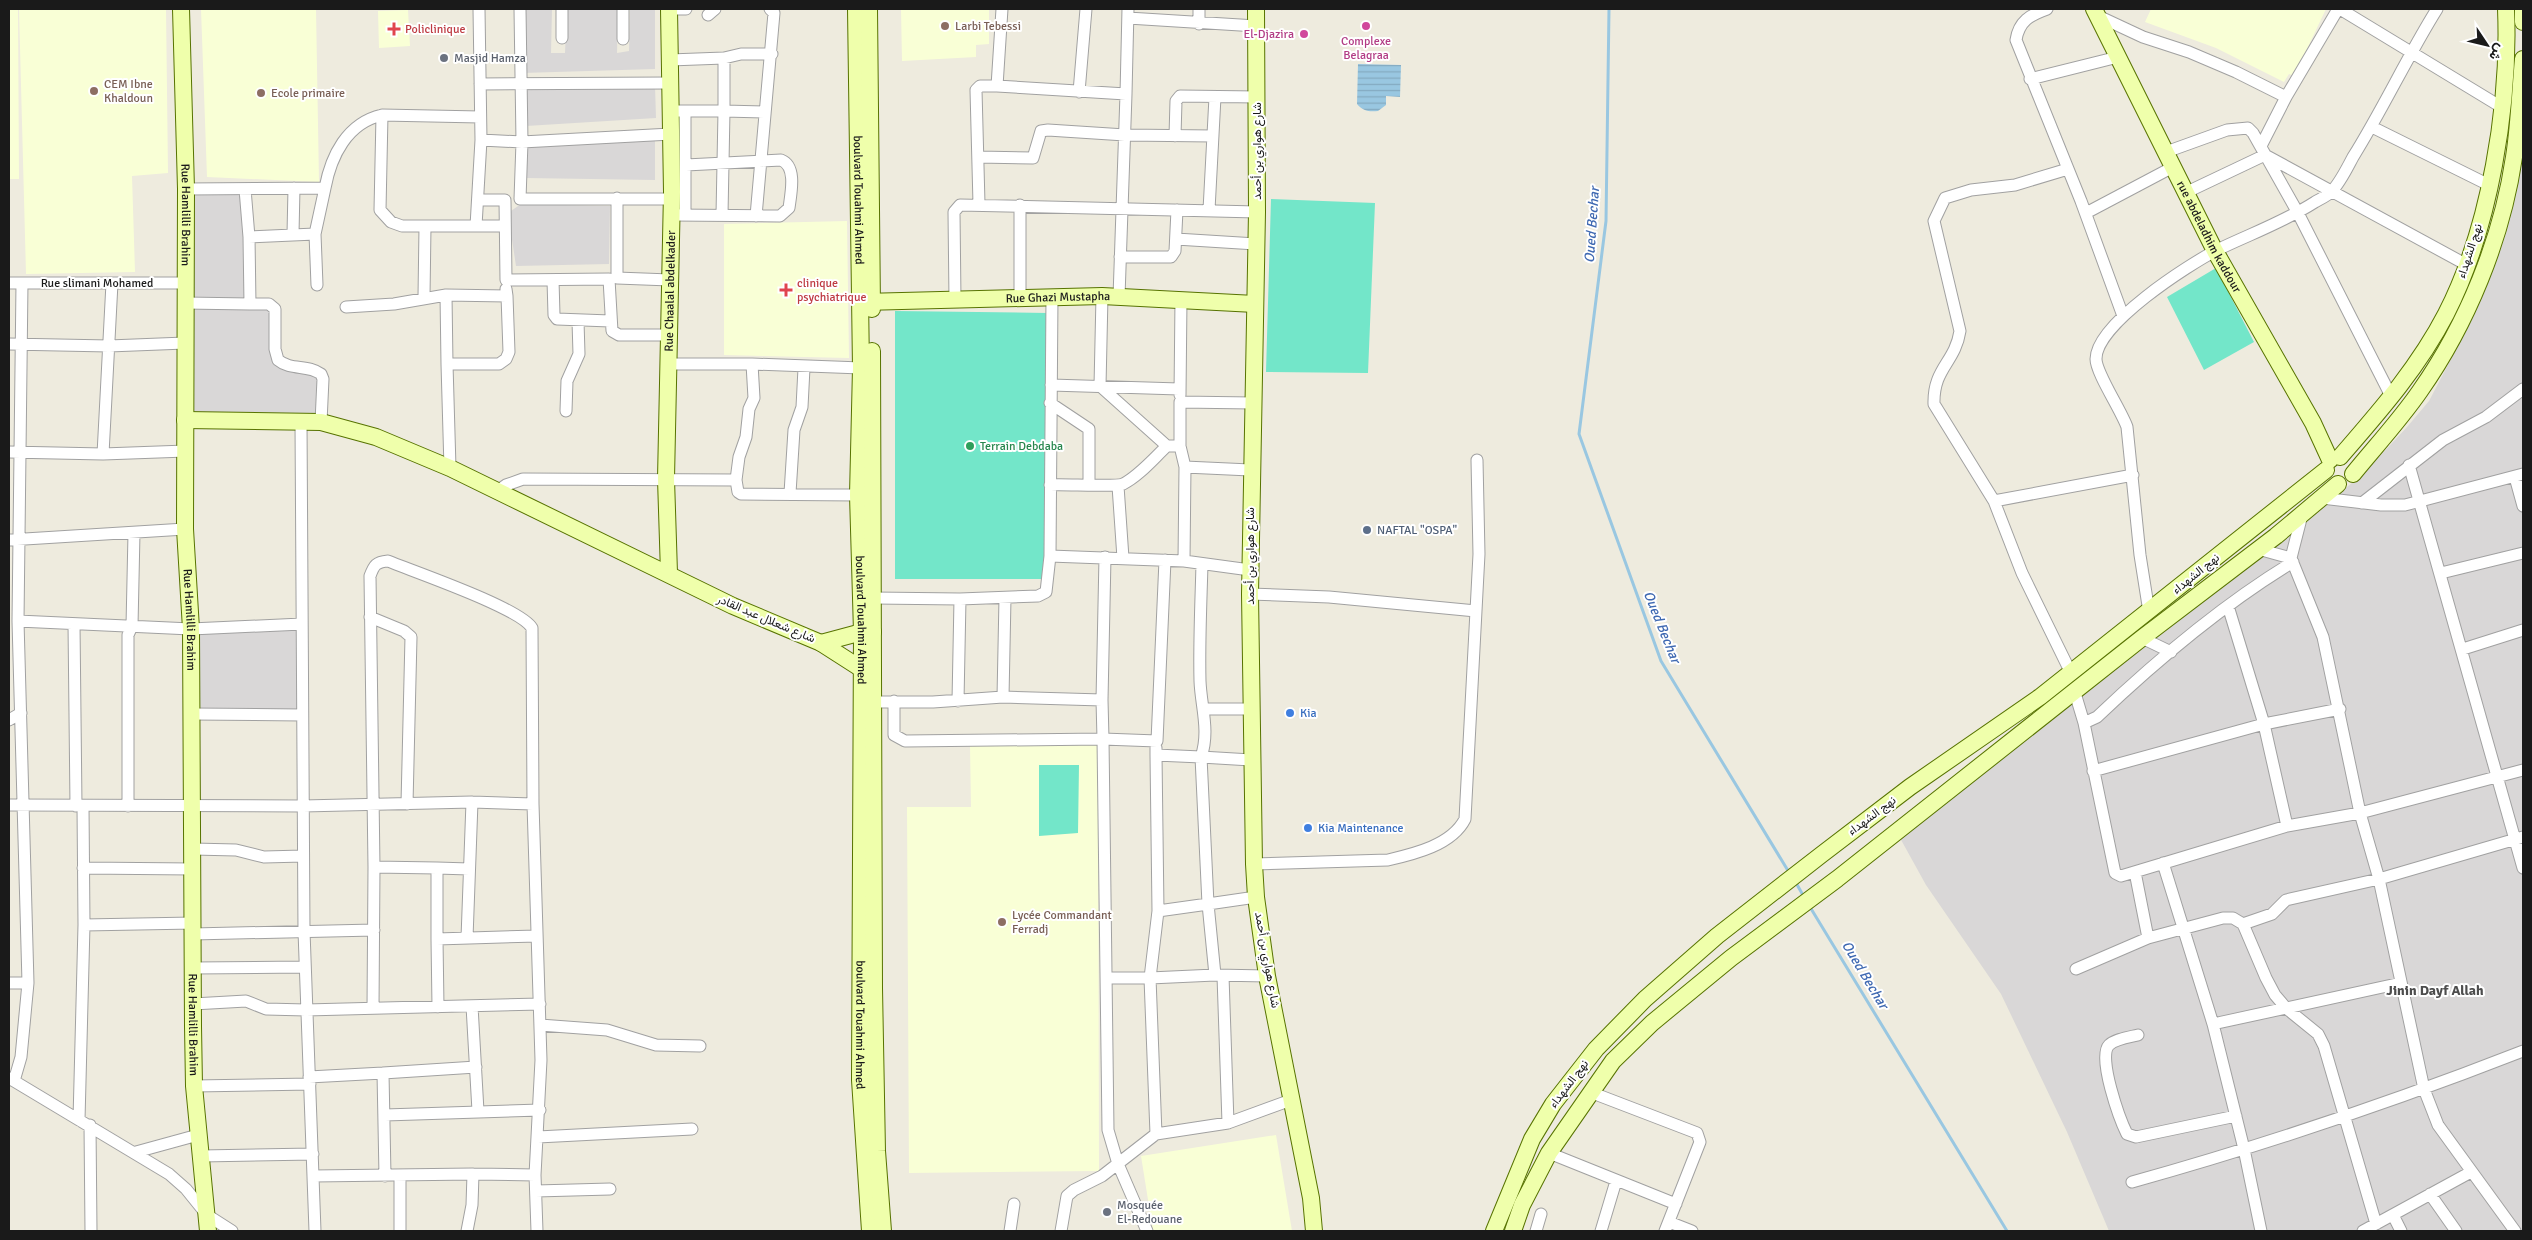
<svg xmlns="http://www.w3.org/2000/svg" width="2532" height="1240" font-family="Signika,Vazirmatn,sans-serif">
	<defs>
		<pattern id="water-rules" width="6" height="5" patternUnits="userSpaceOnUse" patternTransform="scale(1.25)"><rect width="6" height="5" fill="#99c7e1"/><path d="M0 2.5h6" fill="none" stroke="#83aac0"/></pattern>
	</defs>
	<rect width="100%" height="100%" fill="#eeebde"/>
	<!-- residential -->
	<path fill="#d9d7d7" d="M 523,9 L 552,9 L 551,53 L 565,53 L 567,9 L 618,9 L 617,53 L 629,51 L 630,9 L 655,9 L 655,69 L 522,73 Z
		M 655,86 L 656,118 L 526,126 L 526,89 Z
		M 655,136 L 655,180 L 526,178 L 525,146 Z
		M 2523,145 L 2523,1231 L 2109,1231 L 2067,1132 L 2001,994 L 1926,885 L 1900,838 L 2113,663 L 2269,551 L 2364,473 L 2407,427 L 2429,401 L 2472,319 Z
		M 186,189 L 245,189 L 250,304 L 276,312 L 278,360 L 322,377 L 321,422 L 185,420 Z
		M 521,204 L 610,206 L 609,264 L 516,266 L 508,213 Z
		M 302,624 L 302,715 L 192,714 L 191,629 Z"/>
	<!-- education -->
	<path fill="#f9ffd6" d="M 9,9 L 18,9 L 19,179 L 9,179 Z
		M 19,9 L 166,9 L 168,173 L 132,176 L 135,272 L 26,274 Z
		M 201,9 L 316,9 L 319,182 L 207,177 Z
		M 901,9 L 989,9 L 989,44 L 976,45 L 976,57 L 902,61 Z
		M 2151,9 L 2326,9 L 2294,76 L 2289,74 L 2284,82 L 2216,48 L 2145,22 Z
		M 408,10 L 410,46 L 379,48 L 378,11 Z
		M 847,221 L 849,358 L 724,355 L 724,224 Z
		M 1098,744 L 1099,1171 L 909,1173 L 907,807 L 971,807 L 970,745 Z
		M 1276,1135 L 1292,1231 L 1153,1231 L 1141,1156 Z"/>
	<!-- pitch -->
	<path fill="#73e6c9" d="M 1271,199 L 1375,203 L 1368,373 L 1266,372 Z
		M 2216,268 L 2254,342 L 2204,370 L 2167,297 Z
		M 895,311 L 1048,313 L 1044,579 L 895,579 Z
		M 1039,765 L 1079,765 L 1078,833 L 1039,836 Z"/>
	<!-- water -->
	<path fill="url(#water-rules)" d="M 1358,64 L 1401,65 L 1400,97 L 1386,96 L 1386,105 L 1378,111 C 1369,112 1363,111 1357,104 Z"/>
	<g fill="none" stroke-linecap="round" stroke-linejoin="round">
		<!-- stream -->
		<path stroke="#99c7e1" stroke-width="3" d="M 1609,9 L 1606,221 L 1579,434 L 1661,661 L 1790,874
			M 1795,881 L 1804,897
			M 1810,907 L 2007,1231"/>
		<defs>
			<path id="street" d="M 479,9 L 481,140
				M 520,9 L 522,142 L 520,199 L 672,199
				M 562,9 L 562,38
				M 669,9 L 686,9
				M 1002,9 L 997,86 L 1126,94 L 1128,9
				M 2047,9 C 2030,15 2019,21 2016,40 L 2081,201 L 2123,316
				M 2340,9 L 2503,108
				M 708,15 L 715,9
				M 2098,16 L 2143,37 L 2189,52 L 2236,72 L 2286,97 L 2261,146
				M 1128,18 L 1256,26
				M 1199,24 L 1199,9
				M 623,39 L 623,9
				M 670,60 L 724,58
				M 2030,79 L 2118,57
				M 480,84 L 670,83
				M 1079,92 L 1086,9
				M 2286,97 L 2338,9
				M 671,111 L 724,111 L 722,215
				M 685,111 L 685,215
				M 765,112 L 724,111 L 724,58 L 741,54 L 772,54
				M 480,117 L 382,115 L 380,210 L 391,222 L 402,226 L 504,226
				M 2372,127 L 2489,185
				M 1175,136 L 1176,101 L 1180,96 L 1257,97
				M 2166,152 L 2227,130 L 2248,128 L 2253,133 L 2298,213 L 2392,398
				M 978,157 L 1033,158 L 1041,131 L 1048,130 L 1125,135 L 1213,136
				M 186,189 L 325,188 C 331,156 347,123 382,115
				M 245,189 L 249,237 L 315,234 L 325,188
				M 2185,193 L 2265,155 L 2467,265
				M 617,198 L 617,278 L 670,280
				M 479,200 L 505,200 L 506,280 L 609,279 L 612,331 L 619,335 L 669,335
				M 979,204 L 976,90 L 980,86 L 997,86
				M 1209,210 L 1215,97
				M 2086,213 L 2173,167
				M 672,215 L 780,216 L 789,208 C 791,193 797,166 781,160 L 686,165
				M 756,216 L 774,13 L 770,9
				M 476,226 L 481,140 L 522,142 L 671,134
				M 293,234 L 294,188
				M 315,234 L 317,285
				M 1176,239 L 1256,244
				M 1120,257 L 1171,257 L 1175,251 L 1177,210
				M 553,280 L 554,315 L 557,319 L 610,321
				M 9,283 L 185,283
				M 22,283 L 18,621 L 28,983
				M 446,295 L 447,364 L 499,364 L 506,359 L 509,352 L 507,296
				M 1102,296 L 1100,386 L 1167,446 L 1180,446
				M 424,297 L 425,227
				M 1020,297 L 1020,205
				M 1119,297 L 1126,94
				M 955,300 L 954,212 L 960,205 L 1257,212
				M 185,303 L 250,304 L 249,237
				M 250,304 L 269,304 L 275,309 L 275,349 L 278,360 C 291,371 308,364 321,374 L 323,379 L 321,422
				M 346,307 L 394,304 L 446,295 L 507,296 L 506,289
				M 9,344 L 109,346 L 185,343
				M 447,364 L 450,468
				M 668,364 L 752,364 L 861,368
				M 752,364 L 754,398 L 749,409 L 746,437 L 739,457 L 736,480 L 738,492 L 741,494 L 858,495
				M 1051,385 L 1179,389
				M 1180,395 L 1181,299
				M 1050,403 L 1089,429 L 1089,483
				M 566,411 L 567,381 L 579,354 L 578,321
				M 301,421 L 304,931 L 315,1231
				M 9,452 L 103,454 L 186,451
				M 103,454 L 112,283
				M 2409,465 L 2523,868
				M 1250,470 L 1185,467 L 1180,446 L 1180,402 L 1253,403
				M 2515,477 L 2523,506
				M 1050,485 C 1062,484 1117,487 1123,484 C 1139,476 1154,458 1167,446
				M 1118,486 L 1123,558
				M 497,491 L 506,485 L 523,479 L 736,480
				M 790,493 L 793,446 L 794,430 L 802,407 L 804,368
				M 2322,498 L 2381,505 L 2405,505 L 2523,474
				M 1994,501 L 1934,404 C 1933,368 1955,363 1960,331 L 1934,221 L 1945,198 L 1971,190 L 2015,185 L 2068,169
				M 2362,503 L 2443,440 L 2486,417 L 2523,389
				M 2302,515 L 2291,558 L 2323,637 L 2360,813 L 2379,879 L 2424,1089 L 2438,1125 L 2515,1231
				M 9,540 L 185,529
				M 2258,549 L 2291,558
				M 1050,556 L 1052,297
				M 1184,561 L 1250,570
				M 2441,573 L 2523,553
				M 1250,594 L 1329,597 L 1476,611
				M 874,598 L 960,599 L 1038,596 L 1046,592 L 1050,556 L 1184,561 L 1185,467
				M 2228,606 L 2264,724 L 2340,709
				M 2149,612 L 2140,555 L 2127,427 C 2121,410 2096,373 2096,359 C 2096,324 2188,265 2217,250 C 2250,234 2284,222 2315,202 C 2320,199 2327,196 2331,192 C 2340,183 2347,168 2353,157 C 2383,109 2407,57 2437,9
				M 370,617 L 404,631 L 411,637 L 407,804
				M 18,621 L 191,629 L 302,624
				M 74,624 L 76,806
				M 2142,638 L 2171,652
				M 2463,649 L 2523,630
				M 2071,673 L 2022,573 L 1994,501 L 2133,475
				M 2075,693 L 2084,723 L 2097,717 C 2157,660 2222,605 2293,562
				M 1102,700 L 1105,557
				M 894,701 L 894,735 L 905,741 L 1103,739 L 1102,700 L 1003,697
				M 958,701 L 960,599
				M 872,702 L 933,702 L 1003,697 L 1005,598
				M 1205,709 L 1253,709
				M 192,714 L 302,715
				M 9,720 L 21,713
				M 2084,723 L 2115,873 L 2121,876 L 2287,826 L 2360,813 L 2523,770
				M 1156,748 L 1156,755 L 1201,757 C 1210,731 1201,707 1200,681 C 1199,642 1201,602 1202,564
				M 1156,755 L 1158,911 L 1208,904 L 1215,975 L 1267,976
				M 1251,760 L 1201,757 L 1208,904 L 1256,897
				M 2093,771 L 2264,724 L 2287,826
				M 9,805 L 303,806 L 472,802 L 533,804 L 541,1060 L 535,1175
				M 128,806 L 128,635 L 132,626 L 134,533
				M 193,849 L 236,850 L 264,857 L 303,856
				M 2163,863 L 2213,1024
				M 1254,864 L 1388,860 C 1414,854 1452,845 1465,819 L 1479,554 L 1477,460
				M 83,868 L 193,869
				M 437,868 L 374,867 L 370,576 C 374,565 376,562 388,561 C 415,572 520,608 532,628 L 533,804
				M 2135,872 L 2148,938
				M 1158,911 L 1150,978 L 1215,975
				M 2243,924 L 2272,914 L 2286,900 L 2379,879 L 2523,837
				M 84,925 L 193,923
				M 193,934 L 374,930
				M 467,938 L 472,802
				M 437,939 L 437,868 L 469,869
				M 193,968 L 305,967
				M 2076,969 L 2148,938 L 2223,918 L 2233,918 L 2243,924 L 2266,978 L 2275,995 L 2286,1008 L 2318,1034 L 2324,1046 L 2376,1224
				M 1223,976 L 1228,1123
				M 1107,978 L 1150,978 L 1156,1134
				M 9,983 L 28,983 L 21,1057 L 14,1081
				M 193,1004 L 246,1001 L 266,1009 L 306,1010 L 540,1004
				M 472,1006 L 478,1111
				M 438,1007 L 437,939 L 537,936
				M 373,1008 L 374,867
				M 540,1025 L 607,1030 L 656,1045 L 700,1046
				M 2138,1035 C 2130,1037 2115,1039 2109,1045 C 2097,1057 2120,1120 2127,1134 L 2136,1137 L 2236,1116
				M 383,1073 L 476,1067
				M 309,1077 L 383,1073 L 385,1176
				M 9,1078 L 169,1174 L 186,1189 L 207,1215 L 232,1231
				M 194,1086 L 310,1084
				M 1590,1092 L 1697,1133 L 1700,1142 L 1665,1231
				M 385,1115 L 540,1110
				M 79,1120 L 84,925 L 83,806
				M 90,1125 L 91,1231
				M 538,1137 L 692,1129
				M 136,1152 L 198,1135
				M 1549,1153 L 1676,1204
				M 201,1156 L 313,1154
				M 313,1176 L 473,1174 L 535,1175 L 537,1231
				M 400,1176 L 400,1231
				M 2132,1182 C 2265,1145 2395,1101 2523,1051
				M 536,1191 L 610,1189
				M 2430,1194 L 2456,1231
				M 2393,1215 L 2401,1231
				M 1669,1222 L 1692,1231
				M 467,1231 L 472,1205 L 473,1174
				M 1010,1231 L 1014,1204
				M 1061,1231 L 1067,1196 L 1074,1190 L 1102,1176 L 1156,1134 L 1228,1123 L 1291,1100
				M 1147,1231 L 1118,1164 L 1108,1130 L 1103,739 L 1157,741 L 1165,560
				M 1536,1231 L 1541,1214
				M 1601,1231 L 1616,1181
				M 2261,1231 L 2244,1149 L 2213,1024 L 2401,983
				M 2363,1231 L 2471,1172"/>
			<g id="secondary">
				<path id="s1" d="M 181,9 L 186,189 L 185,529 L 191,629 L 193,1026 L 194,1086 L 208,1231"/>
				<path id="s2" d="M 856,9 L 861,368 L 858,495 L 862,632 L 860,1080 L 870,1231"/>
				<path d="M 869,9 L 872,309"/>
				<path d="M 1256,9 L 1257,212 L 1250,594 L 1254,864 L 1256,897 L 1267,976 L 1311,1198 L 1314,1231"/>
				<path id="s3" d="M 2094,9 L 2215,251 L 2313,423 L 2330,460"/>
				<path d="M 2523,9 L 2523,22"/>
				<path id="s4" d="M 863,302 L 1102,296 L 1255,304"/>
				<path d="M 872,351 L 874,988 L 877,1151 L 883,1231"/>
				<path d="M 185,420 L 321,422 L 376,437 L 450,468 L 733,606 L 821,643 L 860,668 L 867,668"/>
				<path d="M 2340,457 C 2379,412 2418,368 2446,314 C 2490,228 2510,105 2506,9"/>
				<path d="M 2353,474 C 2375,447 2400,420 2420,391 C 2467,324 2502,239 2514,157 C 2519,125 2520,92 2523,59"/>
				<path id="s5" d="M 669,573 L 666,479 L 672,192 L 669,9"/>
				<path d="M 821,643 L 862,632 L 873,632"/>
				<path d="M 1494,1231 L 1532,1139 L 1553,1104 L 1596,1049 L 1645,999 L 1717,936 L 1821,855 L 1910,787 L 2040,697 L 2326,470"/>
				<path d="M 1513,1231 L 1522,1205 L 1549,1153 L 1613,1061 L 1652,1023 L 1731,958 L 1837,879 L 2142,638 L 2276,536 L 2338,484"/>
			</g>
		</defs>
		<!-- street casing -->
		<use href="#street" stroke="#a1a1a1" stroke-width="13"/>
		<!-- secondary casing -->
		<use href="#secondary" stroke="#577300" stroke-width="18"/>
		<!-- street -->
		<use href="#street" stroke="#fff" stroke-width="11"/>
		<!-- secondary -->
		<use href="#secondary" stroke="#efffab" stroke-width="16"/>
	</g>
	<!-- markers -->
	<g fill="#8d6e63" stroke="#fff" stroke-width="2">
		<circle cx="945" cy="26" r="5"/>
		<circle cx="94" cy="91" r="5"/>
		<circle cx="261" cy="93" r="5"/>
		<circle cx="1002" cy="922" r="5"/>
	</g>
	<g fill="#d1479c" stroke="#fff" stroke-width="2">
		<circle cx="1366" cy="26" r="5"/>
		<circle cx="1304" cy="34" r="5"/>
	</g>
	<g fill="#e0444e" stroke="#fff" stroke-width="2">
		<path d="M391.5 21.5h5v5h5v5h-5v5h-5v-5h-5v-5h5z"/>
		<path d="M783.5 282.5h5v5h5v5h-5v5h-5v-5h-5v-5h5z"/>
	</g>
	<g fill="#6b7280" stroke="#fff" stroke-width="2">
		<circle cx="444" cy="58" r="5"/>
		<circle cx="1107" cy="1212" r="5"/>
	</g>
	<circle fill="#2e9e5b" stroke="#fff" stroke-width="2" cx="970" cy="446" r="5"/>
	<circle fill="#5c6f8a" stroke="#fff" stroke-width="2" cx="1367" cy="530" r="5"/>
	<g fill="#3f7fe0" stroke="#fff" stroke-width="2">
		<circle cx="1290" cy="713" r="5"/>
		<circle cx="1308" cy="828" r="5"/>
	</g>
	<g text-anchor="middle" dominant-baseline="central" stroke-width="4" stroke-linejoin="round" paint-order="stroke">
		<!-- education labels -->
		<g font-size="12" fill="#785e54" stroke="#fff" text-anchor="start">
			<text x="955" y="26">Larbi Tebessi</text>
			<text x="104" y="84">CEM Ibne<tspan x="104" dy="14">Khaldoun</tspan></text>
			<text x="271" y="93">Ecole primaire</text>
			<text x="1012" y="915">Lycée Commandant<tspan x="1012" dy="14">Ferradj</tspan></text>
		</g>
		<!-- health labels -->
		<g font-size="12" fill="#be3a42" stroke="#fff" text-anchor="start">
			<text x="405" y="29">Policlinique</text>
			<text x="797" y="283">clinique<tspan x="797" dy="14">psychiatrique</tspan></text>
		</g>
		<!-- hotel labels -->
		<g font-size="12" fill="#b23c85" stroke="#fff" text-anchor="end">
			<text x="1294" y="34">El-Djazira</text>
			<text x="1366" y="41" text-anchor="middle">Complexe<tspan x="1366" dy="14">Belagraa</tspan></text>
		</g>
		<!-- worship labels -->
		<g font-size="12" fill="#5b616d" stroke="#fff" text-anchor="start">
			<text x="454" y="58">Masjid Hamza</text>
			<text x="1117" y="1205">Mosquée<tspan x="1117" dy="14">El-Redouane</tspan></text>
		</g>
		<!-- street labels -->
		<g font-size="12" fill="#1a1a1a" stroke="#fff">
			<text transform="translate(1257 151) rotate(-90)">شارع هواري بن أحمد</text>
			<text stroke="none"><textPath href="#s2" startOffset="191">boulvard Touahmi Ahmed</textPath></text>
			<text stroke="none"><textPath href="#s1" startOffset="206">Rue Hamlilli Brahim</textPath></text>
			<text stroke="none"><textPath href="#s3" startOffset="255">rue abdeladhim kaddour</textPath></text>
			<text transform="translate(2470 251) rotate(-72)">نهج الشهداء</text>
			<text x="97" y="283">Rue slimani Mohamed</text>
			<text stroke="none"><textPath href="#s5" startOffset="282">Rue Chaalal abdelkader</textPath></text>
			<text stroke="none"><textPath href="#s4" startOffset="195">Rue Ghazi Mustapha</textPath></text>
			<text transform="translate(1250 556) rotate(-90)">شارع هواري بن أحمد</text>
			<text transform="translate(2196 574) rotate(-39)">نهج الشهداء</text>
			<text transform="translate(766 619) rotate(23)">شارع شعلال عبد القادر</text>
			<text stroke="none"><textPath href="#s1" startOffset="611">Rue Hamlilli Brahim</textPath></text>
			<text stroke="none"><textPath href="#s2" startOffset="611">boulvard Touahmi Ahmed</textPath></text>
			<text transform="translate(1872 816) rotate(-37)">نهج الشهداء</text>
			<text transform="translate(1267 960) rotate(80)">شارع هواري بن أحمد</text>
			<text stroke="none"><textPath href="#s1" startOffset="1016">Rue Hamlilli Brahim</textPath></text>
			<text stroke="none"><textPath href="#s2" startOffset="1016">boulvard Touahmi Ahmed</textPath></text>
			<text transform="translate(1569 1084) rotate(-53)">نهج الشهداء</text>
		</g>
		<!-- leisure labels -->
		<g font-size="12" fill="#27864d" stroke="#fff" text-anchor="start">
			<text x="980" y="446">Terrain Debdaba</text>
		</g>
		<!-- service labels -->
		<g font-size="12" fill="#4e5e75" stroke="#fff" text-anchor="start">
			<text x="1377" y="530">NAFTAL "OSPA"</text>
		</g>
		<!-- shop labels -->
		<g font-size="12" fill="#366cbe" stroke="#fff" text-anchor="start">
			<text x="1300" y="713">Kia</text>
			<text x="1318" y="828">Kia Maintenance</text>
		</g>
		<!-- water labels -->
		<g font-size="14" font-style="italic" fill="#3f69b2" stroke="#fff">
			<text transform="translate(1592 225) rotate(-86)">Oued Bechar</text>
			<text transform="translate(1662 627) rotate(68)">Oued Bechar</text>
			<text transform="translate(1865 975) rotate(59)">Oued Bechar</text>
		</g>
		<!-- neighbourhood labels -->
		<g font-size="14" font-weight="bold" fill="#4d4d4d" stroke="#fff">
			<text x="2435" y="990">Jinin Dayf Allah</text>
		</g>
	</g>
	<!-- border -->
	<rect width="2532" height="1240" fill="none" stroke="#1a1a1a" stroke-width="20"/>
	<!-- north arrow -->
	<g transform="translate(2487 45) rotate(125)" stroke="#ffffff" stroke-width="4" paint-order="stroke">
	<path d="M0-4L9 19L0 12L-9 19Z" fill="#1a1a1a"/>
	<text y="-8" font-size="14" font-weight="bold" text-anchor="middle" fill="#1a1a1a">ش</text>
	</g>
</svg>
